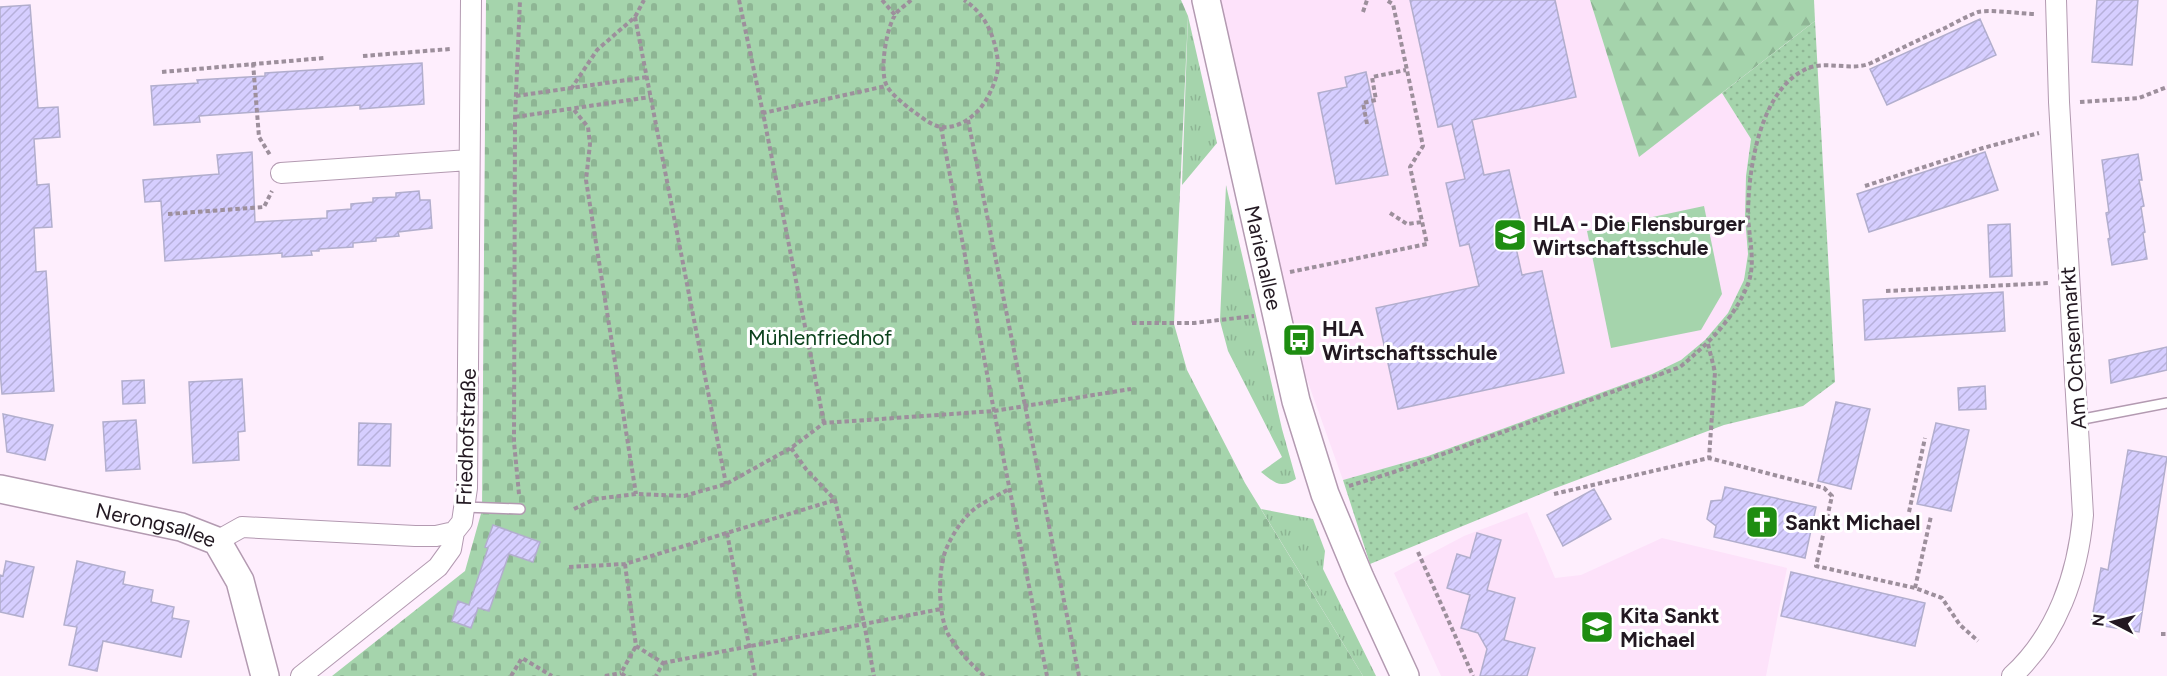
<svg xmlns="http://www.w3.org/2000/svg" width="2167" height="676" font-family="Figtree,sans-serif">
	<defs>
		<pattern id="grass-tufts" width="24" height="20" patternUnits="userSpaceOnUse" patternTransform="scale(1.5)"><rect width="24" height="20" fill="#a5d4ac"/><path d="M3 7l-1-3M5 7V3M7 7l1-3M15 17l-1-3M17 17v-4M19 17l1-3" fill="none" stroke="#8eb594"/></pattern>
		<pattern id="forest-firs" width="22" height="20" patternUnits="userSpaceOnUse" patternTransform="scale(1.5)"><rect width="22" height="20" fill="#a5d4ac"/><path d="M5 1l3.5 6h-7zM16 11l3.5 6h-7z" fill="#8eb594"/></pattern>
		<pattern id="cemetery-stones" width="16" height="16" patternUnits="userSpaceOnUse" patternTransform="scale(1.5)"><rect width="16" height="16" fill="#a5d4ac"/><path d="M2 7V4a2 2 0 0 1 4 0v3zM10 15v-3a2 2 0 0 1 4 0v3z" fill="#8eb594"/></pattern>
		<pattern id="park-dots" width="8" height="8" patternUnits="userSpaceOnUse" patternTransform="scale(1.5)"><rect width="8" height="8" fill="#a5d4ac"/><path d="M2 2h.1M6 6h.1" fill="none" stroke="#8eb594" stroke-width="1.8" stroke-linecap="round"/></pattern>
		<pattern id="building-hatch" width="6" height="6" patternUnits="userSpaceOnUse" patternTransform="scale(1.5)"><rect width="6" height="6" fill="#d6ceff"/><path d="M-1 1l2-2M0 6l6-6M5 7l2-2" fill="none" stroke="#b7b0da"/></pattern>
	</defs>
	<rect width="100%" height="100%" fill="#feeefd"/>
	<!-- built -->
	<path fill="#fde2fa" d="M 1220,0 L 1590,0 L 1639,156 L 1722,93 L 1751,139 L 1746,176 L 1745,217 L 1748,254 L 1744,280 L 1728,313 L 1705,340 L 1681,360 L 1652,374 L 1428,456 L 1343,480 L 1304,371 Z
		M 1527,512 L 1555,578 L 1581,575 L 1662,538 L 1787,568 L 1766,676 L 1441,676 L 1394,573 L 1464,536 Z"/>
	<!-- grass -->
	<path fill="url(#grass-tufts)" d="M 1188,16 L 1217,143 L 1182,185 Z
		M 1226,185 L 1282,429 L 1296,479 C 1280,489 1275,483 1261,472 L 1282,457 L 1228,351 L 1220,321 Z
		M 1261,509 L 1313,519 L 1325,551 L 1323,569 L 1376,676 L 1363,676 Z"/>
	<!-- forest -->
	<path fill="url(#forest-firs)" d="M 1590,0 L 1814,0 L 1815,21 L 1639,157 Z"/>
	<!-- cemetery -->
	<path fill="url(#cemetery-stones)" d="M 486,0 L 1181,0 L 1188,16 L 1174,324 L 1187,370 L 1245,483 L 1363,676 L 332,676 L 465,571 L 482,510 Z"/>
	<!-- park -->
	<path fill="url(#park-dots)" d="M 1815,21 L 1835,382 L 1803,406 L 1724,425 L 1553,489 L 1370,564 L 1343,480 L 1428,456 L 1652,374 L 1681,360 L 1705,340 L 1728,313 L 1744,280 L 1748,254 L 1745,217 L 1746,176 L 1751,139 L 1722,93 Z"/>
	<!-- garden -->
	<path fill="#a5d4ac" d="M 1704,206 L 1722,294 L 1701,330 L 1611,348 L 1587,231 Z"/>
	<!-- building -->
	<path fill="url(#building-hatch)" stroke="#b2aecd" stroke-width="1.5" d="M 1410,0 L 1555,0 L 1576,97 L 1472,120 L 1484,175 L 1509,170 L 1523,232 L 1513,234 L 1522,275 L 1542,271 L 1564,373 L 1398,409 L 1376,308 L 1479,286 L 1469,244 L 1460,246 L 1446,183 L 1465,179 L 1452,124 L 1438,127 Z
		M 2097,0 L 2138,0 L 2132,65 L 2092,62 Z
		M 30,5 L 38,108 L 58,107 L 60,137 L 34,139 L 37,185 L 49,184 L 52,227 L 34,228 L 36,272 L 46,271 L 54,391 L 2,394 L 0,370 L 0,7 Z
		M 1980,19 L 1996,55 L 1887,105 L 1870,69 Z
		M 422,63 L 424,104 L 360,109 L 360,105 L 199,116 L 200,122 L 154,125 L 151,86 L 198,83 L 197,80 L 265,76 L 265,73 Z
		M 1366,72 L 1388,175 L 1336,184 L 1318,93 L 1347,87 L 1345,77 Z
		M 252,152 L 255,222 L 327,218 L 327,211 L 351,209 L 351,204 L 373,202 L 373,198 L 396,197 L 396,193 L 419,191 L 420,200 L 430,200 L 432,228 L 398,232 L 399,236 L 376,238 L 376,241 L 353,243 L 353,247 L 319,249 L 319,251 L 311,251 L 312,255 L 282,257 L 282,253 L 165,261 L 161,201 L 145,202 L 143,180 L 219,174 L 217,155 Z
		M 1985,152 L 1998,190 L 1869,232 L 1857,194 Z
		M 2138,154 L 2142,180 L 2139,180 L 2144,206 L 2141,207 L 2145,232 L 2143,233 L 2147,259 L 2112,265 L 2108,239 L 2110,238 L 2106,213 L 2109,212 L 2102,160 Z
		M 2010,224 L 2012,276 L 1990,277 L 1988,225 Z
		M 2003,292 L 2005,331 L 1865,340 L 1863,300 Z
		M 2167,347 L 2167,370 L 2111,383 L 2109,360 Z
		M 242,379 L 245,431 L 238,432 L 239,460 L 193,463 L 189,382 Z
		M 144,380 L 145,403 L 123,404 L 122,381 Z
		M 1985,386 L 1986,409 L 1959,410 L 1958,388 Z
		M 1836,402 L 1870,409 L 1851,489 L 1818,481 Z
		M 3,414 L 53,425 L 45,460 L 7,452 Z
		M 136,420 L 140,469 L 106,471 L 103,422 Z
		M 359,423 L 391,424 L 390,466 L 358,465 Z
		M 1936,423 L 1969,430 L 1951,511 L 1917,504 Z
		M 2128,450 L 2167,457 L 2139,632 L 2091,624 L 2101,568 L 2108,570 Z
		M 1725,487 L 1816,507 L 1805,558 L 1714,537 L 1716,526 L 1707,519 L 1711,501 L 1722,500 Z
		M 1594,489 L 1611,519 L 1563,546 L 1547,515 Z
		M 493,525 L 540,542 L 533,562 L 509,554 L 489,611 L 478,608 L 471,628 L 452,621 L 458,601 L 469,605 L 488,548 L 485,547 Z
		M 1477,533 L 1501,540 L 1487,590 L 1515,598 L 1504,640 L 1535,648 L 1527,676 L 1480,676 L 1487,649 L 1478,633 L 1461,628 L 1470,595 L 1447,588 L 1457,554 L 1470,558 Z
		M 6,561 L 34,567 L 23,617 L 0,612 L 0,575 L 3,576 Z
		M 77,561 L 125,572 L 123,584 L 153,590 L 151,602 L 174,607 L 172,618 L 189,621 L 181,657 L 103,641 L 97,671 L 69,665 L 77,627 L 64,625 Z
		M 1791,572 L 1925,603 L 1915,646 L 1781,616 Z"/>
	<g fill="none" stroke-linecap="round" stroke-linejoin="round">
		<defs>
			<path id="lane" d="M 2078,420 L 2167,403
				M 465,507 L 520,509"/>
			<path id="street" d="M 281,173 L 469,160
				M 217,541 L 242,527 L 415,536 L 436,536 L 454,532
				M 301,676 L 438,567 L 451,549 L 454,532 L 462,522 L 467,488 L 471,0
				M 2012,676 C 2057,635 2078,574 2083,515 L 2059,102 L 2056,0"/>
			<g id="secondary">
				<path id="s1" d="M 1206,0 L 1296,401 L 1325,494 L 1360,578 L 1405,676"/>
				<path id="s2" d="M 0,489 L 181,527 L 217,541 L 240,581 L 265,676"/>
			</g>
		</defs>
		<!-- lane casing -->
		<use href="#lane" stroke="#b39ab1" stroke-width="12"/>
		<!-- street casing -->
		<use href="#street" stroke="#b39ab1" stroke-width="22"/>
		<!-- secondary casing -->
		<use href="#secondary" stroke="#b39ab1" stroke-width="30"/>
		<!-- path -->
		<path stroke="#9d8f9c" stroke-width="4" stroke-dasharray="4.5 3" stroke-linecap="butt" d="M 739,0 L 763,113
			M 882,0 L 895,15
			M 911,0 C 906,5 898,10 895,15 C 886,29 879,73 887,86 C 891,94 903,103 910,109 C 919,115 930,125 941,127 C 960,129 977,115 986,100 C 992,90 999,74 998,62 C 995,37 986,14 964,0
			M 1363,12 L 1367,0
			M 635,17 L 726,484
			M 363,56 L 450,49
			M 253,63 L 259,137 L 270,155
			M 162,72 L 324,58
			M 571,89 L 597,50 L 635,17 L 644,0
			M 516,96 L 647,77
			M 2080,102 L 2139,98 L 2167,87
			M 574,110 L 588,127 L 590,144 L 586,180 L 636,494
			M 515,117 L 650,97
			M 968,120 L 1079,676
			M 1367,124 L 1363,103 L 1376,100 L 1372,77 L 1406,70
			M 941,127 L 994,411 L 1047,676
			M 1865,186 L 1983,148 L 2039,133
			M 1390,213 L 1407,224 L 1422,222
			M 168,214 L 264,207 L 272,191
			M 1290,272 L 1427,244 L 1410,167 L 1423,146 L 1393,4 L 1386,0
			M 1886,291 L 2050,283
			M 1132,323 L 1194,323 L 1254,316
			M 1708,344 L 1715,372 L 1709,458
			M 824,423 L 763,113 L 886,86
			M 791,448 L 806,469 L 835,500 L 864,623 L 874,676
			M 1349,486 L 1394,472 L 1680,367 C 1708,344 1734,319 1748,284 C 1756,263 1749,238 1748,216 C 1748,171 1759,93 1804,70 C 1824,59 1851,72 1871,63 C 1896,51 1920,39 1945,28 C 1955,23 1967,16 1978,12 C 1989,9 2023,14 2036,14
			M 519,494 L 514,442 L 515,117 L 520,0
			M 1554,494 L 1709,458 L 1824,488 L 1832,496 L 1816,566 L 1915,588 L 1942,598 L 1960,625 L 1978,641
			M 574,509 L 595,499 L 636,494 L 684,496 L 726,484 L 791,448 L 824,423 L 994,411 L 1131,389
			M 1909,512 L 1925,438
			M 727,533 L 755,676
			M 1418,552 L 1473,676
			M 625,564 L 636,646 L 663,663 L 656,676
			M 569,567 L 625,564 L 835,500
			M 1915,588 L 1931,516
			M 2161,634 L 2167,634
			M 663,663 L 941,609
			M 511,676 L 522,658 L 552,676
			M 605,676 L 621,673
			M 625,676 L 621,673 L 636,646
			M 984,676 C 970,663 958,651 948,634 C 938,614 938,573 945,552 C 951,536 963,517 977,507 C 987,500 999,495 1009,489"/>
		<!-- lane -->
		<use href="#lane" stroke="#fff" stroke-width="9"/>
		<!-- street -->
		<use href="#street" stroke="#fff" stroke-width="20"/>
		<!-- secondary -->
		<use href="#secondary" stroke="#fff" stroke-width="27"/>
	</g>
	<!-- icons -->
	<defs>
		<symbol id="school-square" viewBox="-11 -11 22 22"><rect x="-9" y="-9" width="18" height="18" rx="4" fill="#1e8d11" stroke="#fff"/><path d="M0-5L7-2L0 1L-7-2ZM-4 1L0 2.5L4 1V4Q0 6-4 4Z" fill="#fff"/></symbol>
		<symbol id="bus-square" viewBox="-11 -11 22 22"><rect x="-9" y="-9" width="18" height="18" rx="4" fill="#1e8d11" stroke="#fff"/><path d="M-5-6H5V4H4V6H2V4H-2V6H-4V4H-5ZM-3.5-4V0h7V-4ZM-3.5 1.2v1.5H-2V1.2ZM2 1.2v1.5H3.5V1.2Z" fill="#fff"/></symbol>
		<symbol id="church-square" viewBox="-11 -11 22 22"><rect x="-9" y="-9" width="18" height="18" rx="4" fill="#1e8d11" stroke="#fff"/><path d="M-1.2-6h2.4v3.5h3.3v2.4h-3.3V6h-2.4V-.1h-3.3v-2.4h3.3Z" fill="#fff"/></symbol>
	</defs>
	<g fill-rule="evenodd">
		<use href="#school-square" x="1491" y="216" width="38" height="38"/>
		<use href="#bus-square" x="1280" y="321" width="38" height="38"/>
		<use href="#church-square" x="1743" y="503" width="38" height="38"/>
		<use href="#school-square" x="1578" y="608" width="38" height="38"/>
	</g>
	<g text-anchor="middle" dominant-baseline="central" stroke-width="6" stroke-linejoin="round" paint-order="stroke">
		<!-- poi labels -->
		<g font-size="21" font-weight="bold" fill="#221821" stroke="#fff" text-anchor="start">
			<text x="1533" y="223">HLA - Die Flensburger<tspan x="1533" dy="24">Wirtschaftsschule</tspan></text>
			<text x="1322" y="328">HLA<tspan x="1322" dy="24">Wirtschaftsschule</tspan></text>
			<text x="1785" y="522">Sankt Michael</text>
			<text x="1620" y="615">Kita Sankt<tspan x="1620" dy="24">Michael</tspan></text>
		</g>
		<!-- street labels -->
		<g font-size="21" fill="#221821" stroke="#fff">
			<text stroke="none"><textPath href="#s1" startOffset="264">Marienallee</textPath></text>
			<text transform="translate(2073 348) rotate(-94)">Am Ochsenmarkt</text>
			<text transform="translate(466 437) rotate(-88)">Friedhofstraße</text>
			<text stroke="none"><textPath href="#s2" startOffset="160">Nerongsallee</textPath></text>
		</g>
		<!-- park labels -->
		<g font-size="21" fill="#0b421c" stroke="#fff">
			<text x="820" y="337">Mühlenfriedhof</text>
		</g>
	</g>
	<!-- north arrow -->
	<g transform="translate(2113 622) rotate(277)" stroke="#ffffff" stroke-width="4.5" paint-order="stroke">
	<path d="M0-4.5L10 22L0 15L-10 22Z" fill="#221821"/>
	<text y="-9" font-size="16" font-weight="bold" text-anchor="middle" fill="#221821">N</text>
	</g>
</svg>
